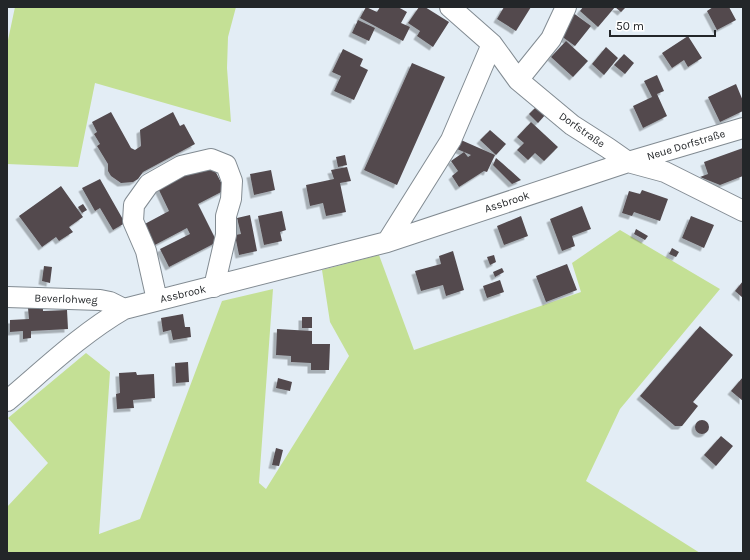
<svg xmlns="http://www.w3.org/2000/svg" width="750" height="560" font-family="Karla,sans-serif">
	<defs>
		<filter id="shadow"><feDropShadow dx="-3.5" dy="3.5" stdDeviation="0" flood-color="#0004"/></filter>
	</defs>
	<rect width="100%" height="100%" fill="#e3edf5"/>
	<!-- green -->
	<path fill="#c4e095" d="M 15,7 L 236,7 L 228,37 L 227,68 L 231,122 L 95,83 L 78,167 L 7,164 L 7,45 Z
		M 620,230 L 720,289 L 620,409 L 586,481 L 700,553 L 7,553 L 7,507 L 48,463 L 8,418 L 86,353 L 110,372 L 99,534 L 140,519 L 222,301 L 273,289 L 259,483 L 266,489 L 349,356 L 330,322 L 322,270 L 379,255 L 414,350 L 581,292 L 572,263 Z"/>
	<!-- building -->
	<path fill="#52494d" filter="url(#shadow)" d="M 366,7 L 377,12 L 380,7 L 398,7 L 407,12 L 401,23 L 410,27 L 403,41 L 360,18 Z
		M 419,7 L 425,7 L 449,22 L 433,47 L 417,36 L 420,31 L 408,23 Z
		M 504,7 L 531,7 L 516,31 L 497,19 Z
		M 583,7 L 626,7 L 621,12 L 615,7 L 598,27 L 580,11 Z
		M 713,7 L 729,7 L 736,20 L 717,30 L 707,11 Z
		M 572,12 L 591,26 L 575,46 L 557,33 Z
		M 358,20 L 375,28 L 369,41 L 352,33 Z
		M 688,36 L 702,58 L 688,67 L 684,60 L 672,68 L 662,53 Z
		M 566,41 L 588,61 L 573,77 L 551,57 Z
		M 606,47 L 618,58 L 604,75 L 592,64 Z
		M 343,49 L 363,59 L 360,66 L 368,70 L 354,100 L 334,91 L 341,76 L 332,72 Z
		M 624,54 L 634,63 L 625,74 L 614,65 Z
		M 412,63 L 445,77 L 397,185 L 364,170 Z
		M 657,75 L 664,91 L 657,94 L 667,116 L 643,128 L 633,106 L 652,97 L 644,81 Z
		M 736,84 L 743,101 L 743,111 L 720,122 L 708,97 Z
		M 537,106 L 546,114 L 538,123 L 529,114 Z
		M 111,112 L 131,148 L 135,150 L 141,146 L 140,130 L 173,112 L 180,126 L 184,124 L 195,144 L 143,172 L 138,179 L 133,182 L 121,183 L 111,176 L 108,171 L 108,164 L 97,146 L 100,144 L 94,134 L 97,132 L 92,122 Z
		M 531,122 L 558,147 L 544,161 L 535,153 L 528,160 L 517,150 L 524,143 L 517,137 Z
		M 490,130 L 506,144 L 496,155 L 480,140 Z
		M 461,140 L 495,155 L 487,172 L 484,171 L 459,187 L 452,176 L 458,171 L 451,161 L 464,152 L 468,157 L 471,155 L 457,149 Z
		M 743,148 L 743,176 L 720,185 L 700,177 L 708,174 L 704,162 Z
		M 345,155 L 347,165 L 338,167 L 336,157 Z
		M 496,158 L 502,163 L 521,180 L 512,184 L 493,165 Z
		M 210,161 L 225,190 L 198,204 L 217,242 L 169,267 L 160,249 L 190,234 L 187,228 L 151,247 L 141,226 L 169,211 L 158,188 Z
		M 347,167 L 351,181 L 340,183 L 346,212 L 326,216 L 323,203 L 310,206 L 306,185 L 334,179 L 331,170 Z
		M 271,170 L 275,190 L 254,195 L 250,174 Z
		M 100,179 L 125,223 L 113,230 L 100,208 L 95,211 L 82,188 Z
		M 61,186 L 83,217 L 69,227 L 73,232 L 59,241 L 56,237 L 42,247 L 19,216 Z
		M 642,190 L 668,199 L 660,221 L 634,212 L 632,216 L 622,213 L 629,191 L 640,194 Z
		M 83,204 L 87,210 L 82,213 L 78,207 Z
		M 582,206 L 591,229 L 572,236 L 575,246 L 562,251 L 550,219 Z
		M 282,211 L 286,230 L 280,232 L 282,241 L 264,245 L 258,216 Z
		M 250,215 L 257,251 L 239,255 L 235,235 L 241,234 L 237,218 Z
		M 521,216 L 528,236 L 504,245 L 497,226 Z
		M 691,216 L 714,225 L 704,248 L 682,238 Z
		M 636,229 L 648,236 L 645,240 L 634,234 Z
		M 672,248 L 679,252 L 676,257 L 669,254 Z
		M 453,251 L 464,290 L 446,296 L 443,285 L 421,291 L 415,271 L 441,264 L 439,256 Z
		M 494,255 L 496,262 L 490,265 L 487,257 Z
		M 567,264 L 577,290 L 546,302 L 536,276 Z
		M 44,266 L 52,267 L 50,283 L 42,281 Z
		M 502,268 L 504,272 L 495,277 L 493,272 Z
		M 500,280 L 504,292 L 487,298 L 483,286 Z
		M 743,281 L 743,298 L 735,291 Z
		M 43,307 L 43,311 L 67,310 L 68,329 L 31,331 L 31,338 L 23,339 L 23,331 L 10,332 L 10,320 L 29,319 L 28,308 Z
		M 183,314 L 185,327 L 190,327 L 191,337 L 173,340 L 171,330 L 163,332 L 161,318 Z
		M 302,317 L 312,317 L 312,328 L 302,328 Z
		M 700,326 L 733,355 L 693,402 L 698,406 L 682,426 L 675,426 L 640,396 Z
		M 277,329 L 312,331 L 312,344 L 330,344 L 329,370 L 311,370 L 311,363 L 291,362 L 291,356 L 276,355 Z
		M 188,362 L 189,382 L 176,383 L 175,363 Z
		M 136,372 L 137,375 L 154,374 L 155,398 L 133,400 L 134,408 L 117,409 L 116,394 L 120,393 L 119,373 Z
		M 743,377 L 743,401 L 731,391 Z
		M 278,378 L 292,382 L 290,391 L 276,388 Z
		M695 427a7 7 0 1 1 14 0a7 7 0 1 1-14 0Z
		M 721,436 L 733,446 L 716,466 L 704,455 Z
		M 276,448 L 283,450 L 279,466 L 272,465 Z"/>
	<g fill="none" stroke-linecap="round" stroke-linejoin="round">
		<defs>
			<path id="minor" d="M 450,7 L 492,44 L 518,80 L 572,125 L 608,148 L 628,162 L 665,172 L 743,211
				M 518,80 L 551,39 L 566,7
				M 387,242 L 451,140 L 492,44
				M 7,297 L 100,300 L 110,302 L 124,309
				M 157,300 L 146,251 L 133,221 L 134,205 L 149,184 L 181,166 L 211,159 L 226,165 L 232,181 L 231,199 L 226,216 L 226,235 L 214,287
				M 7,401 C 45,369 81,334 124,309 L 387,242 L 628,162 L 743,128"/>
		</defs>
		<!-- minor casing -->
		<use href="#minor" stroke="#828b92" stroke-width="22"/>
		<!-- minor -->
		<use href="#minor" stroke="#fff" stroke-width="20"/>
	</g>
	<g text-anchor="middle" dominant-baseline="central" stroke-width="4" stroke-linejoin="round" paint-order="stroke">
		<!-- street labels -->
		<g font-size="11" fill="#232629" stroke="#fff">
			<text transform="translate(582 130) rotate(35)">Dorfstraße</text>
			<text transform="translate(686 145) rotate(-17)">Neue Dorfstraße</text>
			<text transform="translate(507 202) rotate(-18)">Assbrook</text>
			<text transform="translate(183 294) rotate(-13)">Assbrook</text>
			<text transform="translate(66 299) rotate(2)">Beverlohweg</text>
		</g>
	</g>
	<!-- border -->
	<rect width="750" height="560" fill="none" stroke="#232629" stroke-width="16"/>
	<!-- scale -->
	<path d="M610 30v6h105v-6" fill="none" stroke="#232629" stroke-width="2"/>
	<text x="616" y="30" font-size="12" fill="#232629" stroke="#ffffff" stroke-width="3" paint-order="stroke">50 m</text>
</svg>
